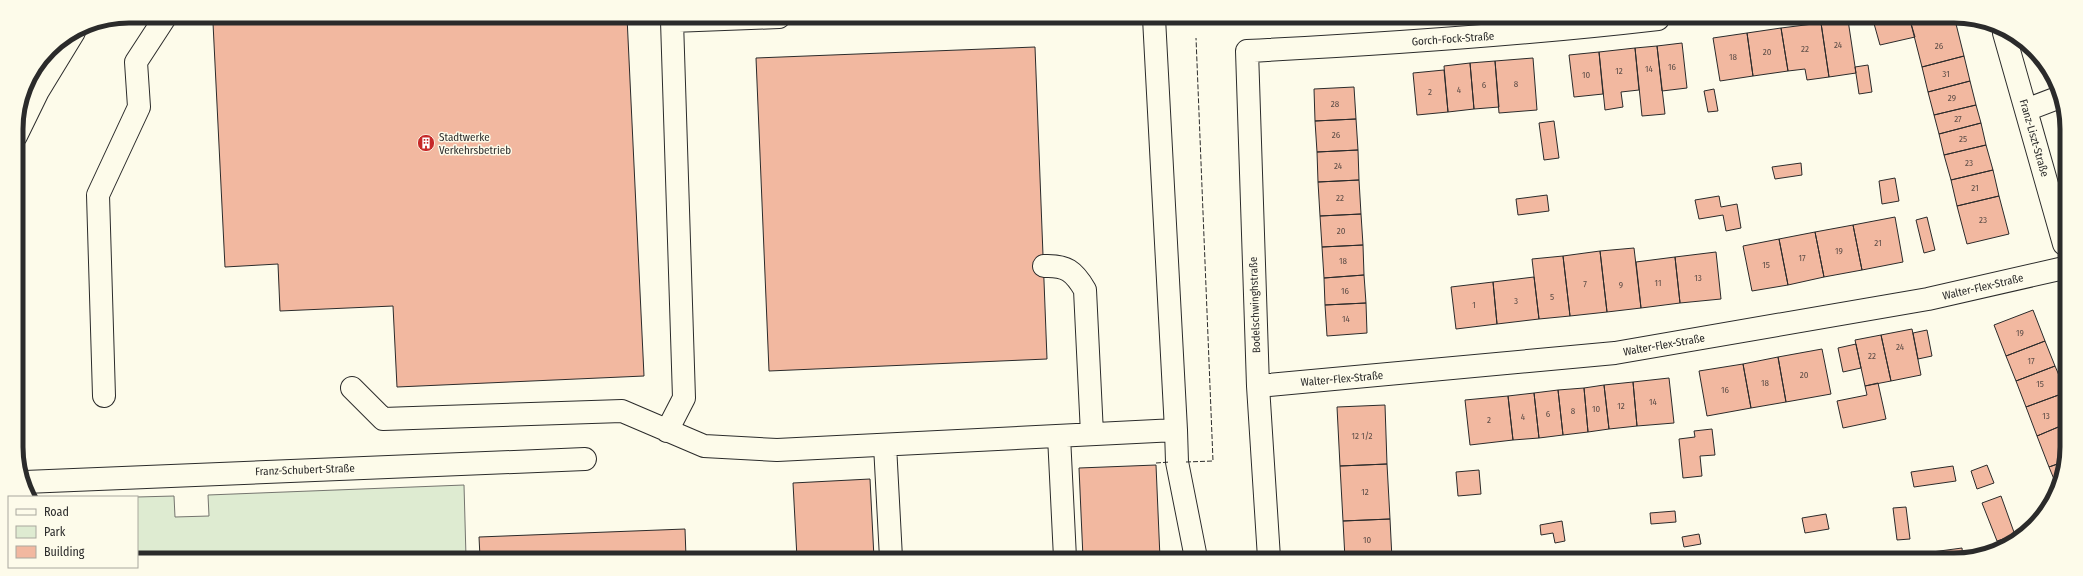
<svg xmlns="http://www.w3.org/2000/svg" width="2083" height="576" font-family="'Fira Sans Condensed',sans-serif">
	<rect width="100%" height="100%" fill="#fdfbea"/>
	<!-- green -->
	<path fill="#deebd1" stroke="#74746e" d="M 464,485 L 466,557 L 137,556 L 137,497 L 174,496 L 175,517 L 209,516 L 208,495 Z"/>
	<!-- building -->
	<path fill="#f2b8a0" stroke="#2b2b2b" d="M 340,16 L 627,17 L 644,376 L 397,387 L 393,306 L 280,311 L 278,264 L 225,267 L 213,23 Z
		M 1848,20 L 1856,73 L 1829,77 L 1821,23 Z
		M 1873,20 L 1910,20 L 1915,37 L 1880,45 Z
		M 1910,20 L 1955,20 L 1964,56 L 1922,67 Z
		M 1821,23 L 1829,77 L 1807,80 L 1805,69 L 1788,71 L 1781,28 Z
		M 1781,28 L 1788,71 L 1753,76 L 1747,33 Z
		M 1747,33 L 1753,76 L 1720,81 L 1713,38 Z
		M 1682,43 L 1687,88 L 1662,91 L 1657,46 Z
		M 1657,46 L 1665,114 L 1642,116 L 1635,48 Z
		M 1035,47 L 1047,359 L 769,371 L 756,58 Z
		M 1635,48 L 1639,90 L 1621,92 L 1623,107 L 1605,110 L 1599,52 Z
		M 1599,52 L 1603,94 L 1574,97 L 1569,55 Z
		M 1964,56 L 1970,81 L 1928,92 L 1922,67 Z
		M 1533,58 L 1537,110 L 1499,113 L 1495,61 Z
		M 1495,61 L 1499,107 L 1474,109 L 1470,63 Z
		M 1470,63 L 1474,109 L 1448,112 L 1444,66 Z
		M 1868,65 L 1872,92 L 1859,94 L 1855,67 Z
		M 1444,70 L 1448,112 L 1417,115 L 1413,73 Z
		M 1970,81 L 1976,105 L 1934,115 L 1928,92 Z
		M 1354,87 L 1356,119 L 1315,121 L 1314,89 Z
		M 1714,89 L 1718,111 L 1708,112 L 1704,91 Z
		M 1976,105 L 1981,123 L 1939,134 L 1934,115 Z
		M 1356,119 L 1358,150 L 1317,152 L 1315,121 Z
		M 1554,121 L 1559,158 L 1544,160 L 1539,123 Z
		M 1981,123 L 1986,145 L 1944,155 L 1939,134 Z
		M 1986,145 L 1993,170 L 1951,180 L 1944,155 Z
		M 1358,150 L 1359,180 L 1318,182 L 1317,152 Z
		M 1801,163 L 1802,175 L 1775,179 L 1772,167 Z
		M 1993,170 L 1999,196 L 1957,206 L 1951,180 Z
		M 1895,178 L 1899,201 L 1882,204 L 1879,181 Z
		M 1359,180 L 1361,214 L 1320,216 L 1318,182 Z
		M 1547,195 L 1549,211 L 1518,215 L 1516,199 Z
		M 1719,196 L 1721,207 L 1737,204 L 1741,228 L 1726,231 L 1723,215 L 1699,219 L 1695,200 Z
		M 1999,196 L 2009,234 L 1967,244 L 1957,206 Z
		M 1361,214 L 1363,245 L 1322,247 L 1320,216 Z
		M 1895,217 L 1903,262 L 1862,270 L 1853,225 Z
		M 1927,217 L 1935,250 L 1924,253 L 1916,220 Z
		M 1853,225 L 1862,270 L 1824,277 L 1815,232 Z
		M 1815,232 L 1824,277 L 1788,285 L 1779,239 Z
		M 1779,239 L 1788,285 L 1752,291 L 1743,246 Z
		M 1363,245 L 1364,275 L 1324,278 L 1322,247 Z
		M 1634,248 L 1641,308 L 1607,312 L 1600,251 Z
		M 1600,251 L 1607,312 L 1570,316 L 1563,256 Z
		M 1716,252 L 1721,299 L 1680,303 L 1675,257 Z
		M 1563,256 L 1570,316 L 1539,319 L 1532,259 Z
		M 1675,257 L 1680,303 L 1641,308 L 1636,262 Z
		M 1364,275 L 1366,303 L 1325,305 L 1324,278 Z
		M 1534,277 L 1539,319 L 1497,324 L 1493,282 Z
		M 1493,282 L 1497,324 L 1456,329 L 1451,287 Z
		M 1366,303 L 1367,333 L 1327,336 L 1325,305 Z
		M 2033,310 L 2045,341 L 2006,356 L 1994,325 Z
		M 1912,329 L 1921,375 L 1891,381 L 1881,335 Z
		M 1927,330 L 1932,356 L 1918,359 L 1913,333 Z
		M 1881,335 L 1891,381 L 1865,386 L 1855,340 Z
		M 2045,341 L 2055,366 L 2016,381 L 2006,356 Z
		M 1856,344 L 1861,368 L 1843,372 L 1838,348 Z
		M 1822,349 L 1831,394 L 1786,402 L 1778,357 Z
		M 1778,357 L 1786,402 L 1751,408 L 1743,364 Z
		M 1743,364 L 1751,408 L 1707,416 L 1699,371 Z
		M 2055,366 L 2064,387 L 2064,393 L 2026,407 L 2016,381 Z
		M 1669,378 L 1674,423 L 1637,426 L 1633,382 Z
		M 1633,382 L 1637,426 L 1609,429 L 1604,385 Z
		M 1878,383 L 1886,419 L 1843,428 L 1837,401 L 1867,395 L 1865,386 Z
		M 1604,385 L 1609,429 L 1588,432 L 1584,388 Z
		M 1584,388 L 1588,432 L 1563,435 L 1558,390 Z
		M 1558,390 L 1563,435 L 1539,438 L 1534,393 Z
		M 1534,393 L 1539,438 L 1513,440 L 1508,396 Z
		M 2064,393 L 2063,425 L 2037,436 L 2026,407 Z
		M 1508,396 L 1513,440 L 1470,445 L 1465,400 Z
		M 1385,405 L 1387,464 L 1340,466 L 1337,407 Z
		M 2063,425 L 2063,462 L 2049,467 L 2037,436 Z
		M 1712,429 L 1715,455 L 1700,456 L 1702,476 L 1683,478 L 1679,439 L 1695,437 L 1694,431 Z
		M 2063,462 L 2063,476 L 2058,489 L 2049,467 Z
		M 1387,464 L 1390,519 L 1343,521 L 1340,466 Z
		M 1156,465 L 1160,558 L 1083,558 L 1079,468 Z
		M 1987,465 L 1994,483 L 1977,489 L 1971,471 Z
		M 1953,466 L 1956,481 L 1914,487 L 1911,472 Z
		M 1479,470 L 1481,494 L 1458,496 L 1456,472 Z
		M 870,479 L 874,558 L 797,558 L 793,483 Z
		M 2001,496 L 2015,535 L 1997,541 L 1982,503 Z
		M 1906,507 L 1910,539 L 1897,540 L 1893,508 Z
		M 1675,511 L 1676,522 L 1651,524 L 1650,513 Z
		M 1826,514 L 1829,529 L 1805,533 L 1802,518 Z
		M 1390,519 L 1392,559 L 1345,559 L 1343,521 Z
		M 1562,521 L 1565,541 L 1555,543 L 1553,533 L 1541,535 L 1540,525 Z
		M 685,529 L 686,557 L 480,557 L 479,537 Z
		M 1699,534 L 1701,544 L 1684,547 L 1682,537 Z
		M 1962,548 L 1963,559 L 1961,560 L 1918,560 L 1917,554 Z
		M 1583,553 L 1584,559 L 1566,559 L 1565,556 Z
		M 1917,554 L 1918,560 L 1874,560 Z"/>
	<g fill="none" stroke-linecap="round" stroke-linejoin="round">
		<defs>
			<path id="minor" d="M 1154,18 L 1176,430
				M 2004,33 L 2064,244
				M 2026,110 L 2060,97
				M 16,136 L 38,91 L 74,32
				M 1044,266 C 1066,265 1074,271 1085,290 L 1092,434
				M 1258,386 L 1615,353 L 1928,299 L 2064,268
				M 352,388 L 383,419 L 622,411 L 704,446 L 777,450 L 1176,430 L 1177,462 L 1196,558
				M 104,396 L 98,195 L 139,107 L 136,62 L 166,16
				M 667,431 L 684,398 L 672,21 L 779,17
				M 1059,436 L 1065,558
				M 885,445 L 891,558
				M 25,482 L 585,459
				M 1269,558 L 1258,386 L 1247,51 C 1385,44 1520,35 1658,19"/>
		</defs>
		<!-- minor casing -->
		<use href="#minor" stroke="#2b2b2b" stroke-width="24"/>
		<!-- minor -->
		<use href="#minor" stroke="#fdfbea" stroke-width="22"/>
		<!-- fence -->
		<path stroke="#2b2b2b" stroke-width="1" stroke-dasharray="5 2" stroke-linecap="butt" d="M 1186,462 L 1213,461 L 1196,38
			M 1156,463 L 1170,462"/>
	</g>
	<!-- icons -->
	<defs>
		<symbol id="building-disc" viewBox="-11 -11 22 22"><circle r="9.5" fill="#c62828" stroke="#fdfbea"/><path d="M-4-6H4V6H1V3H-1V6H-4ZM-2.5-4.3h1.7v1.8h-1.7ZM.8-4.3h1.7v1.8H.8ZM-2.5-1h1.7V.8h-1.7ZM.8-1h1.7V.8H.8Z" fill="#fff"/></symbol>
	</defs>
	<g fill-rule="evenodd">
		<use href="#building-disc" x="416" y="133" width="20" height="20"/>
	</g>
	<g text-anchor="middle" dominant-baseline="central" stroke-width="3" stroke-linejoin="round" paint-order="stroke">
		<!-- number labels -->
		<g font-size="9" fill="#5d4e48">
			<text x="1838" y="45">24</text>
			<text x="1939" y="46">26</text>
			<text x="1805" y="49">22</text>
			<text x="1767" y="52">20</text>
			<text x="1733" y="57">18</text>
			<text x="1672" y="67">16</text>
			<text x="1649" y="69">14</text>
			<text x="1619" y="71">12</text>
			<text x="1946" y="74">31</text>
			<text x="1586" y="75">10</text>
			<text x="1516" y="84">8</text>
			<text x="1484" y="85">6</text>
			<text x="1459" y="90">4</text>
			<text x="1430" y="92">2</text>
			<text x="1952" y="98">29</text>
			<text x="1335" y="104">28</text>
			<text x="1958" y="119">27</text>
			<text x="1336" y="135">26</text>
			<text x="1963" y="139">25</text>
			<text x="1969" y="163">23</text>
			<text x="1338" y="166">24</text>
			<text x="1975" y="188">21</text>
			<text x="1340" y="198">22</text>
			<text x="1983" y="220">23</text>
			<text x="1341" y="231">20</text>
			<text x="1878" y="243">21</text>
			<text x="1839" y="251">19</text>
			<text x="1802" y="258">17</text>
			<text x="1343" y="261">18</text>
			<text x="1766" y="265">15</text>
			<text x="1698" y="278">13</text>
			<text x="1658" y="283">11</text>
			<text x="1585" y="284">7</text>
			<text x="1621" y="285">9</text>
			<text x="1345" y="291">16</text>
			<text x="1552" y="297">5</text>
			<text x="1516" y="301">3</text>
			<text x="1474" y="305">1</text>
			<text x="1346" y="319">14</text>
			<text x="2020" y="333">19</text>
			<text x="1900" y="347">24</text>
			<text x="1872" y="356">22</text>
			<text x="2031" y="361">17</text>
			<text x="1804" y="375">20</text>
			<text x="1765" y="383">18</text>
			<text x="2040" y="384">15</text>
			<text x="1725" y="390">16</text>
			<text x="1653" y="402">14</text>
			<text x="1621" y="406">12</text>
			<text x="1596" y="409">10</text>
			<text x="1573" y="411">8</text>
			<text x="1548" y="414">6</text>
			<text x="2046" y="416">13</text>
			<text x="1523" y="417">4</text>
			<text x="1489" y="420">2</text>
			<text x="1362" y="436">12 1/2</text>
			<text x="1365" y="492">12</text>
			<text x="1367" y="540">10</text>
		</g>
		<!-- street labels -->
		<g font-size="11" fill="#2b2b2b" stroke="#fdfbea">
			<text transform="translate(1453 39) rotate(-4)">Gorch-Fock-Straße</text>
			<text transform="translate(2034 138) rotate(74)">Franz-Liszt-Straße</text>
			<text transform="translate(1983 287) rotate(-13)">Walter-Flex-Straße</text>
			<text transform="translate(1255 305) rotate(-92)">Bodelschwinghstraße</text>
			<text transform="translate(1664 345) rotate(-10)">Walter-Flex-Straße</text>
			<text transform="translate(1342 379) rotate(-5)">Walter-Flex-Straße</text>
			<text transform="translate(305 470) rotate(-2)">Franz-Schubert-Straße</text>
		</g>
		<!-- poi labels -->
		<g font-size="11" fill="#2b2b2b" stroke="#fdfbea" text-anchor="start">
			<text x="439" y="137">Stadtwerke<tspan x="439" dy="13">Verkehrsbetrieb</tspan></text>
		</g>
	</g>
	<!-- crop -->
	<path d="M0 0H2083V576H0ZM129 23H1954A106 106 0 0 1 2060 129V447A106 106 0 0 1 1954 553H129A106 106 0 0 1 23 447V129A106 106 0 0 1 129 23Z" fill="#fdfbea" fill-rule="evenodd"/>
	<path fill="none" stroke="#2b2b2b" stroke-width="5" d="M129 23H1954A106 106 0 0 1 2060 129V447A106 106 0 0 1 1954 553H129A106 106 0 0 1 23 447V129A106 106 0 0 1 129 23Z"/>
	<!-- legend -->
	<rect x="8" y="496" width="130" height="72" fill="#fdfbea" stroke="#a9a89e"/>
	<rect x="16" y="509" width="20" height="6" fill="#fdfbea" stroke="#a9a89e"/>
	<text x="44" y="516" font-size="12" fill="#2b2b2b">Road</text>
	<rect x="16" y="526" width="20" height="12" fill="#deebd1" stroke="#a9a89e"/>
	<text x="44" y="536" font-size="12" fill="#2b2b2b">Park</text>
	<rect x="16" y="546" width="20" height="12" fill="#f2b8a0" stroke="#a9a89e"/>
	<text x="44" y="556" font-size="12" fill="#2b2b2b">Building</text>
</svg>
